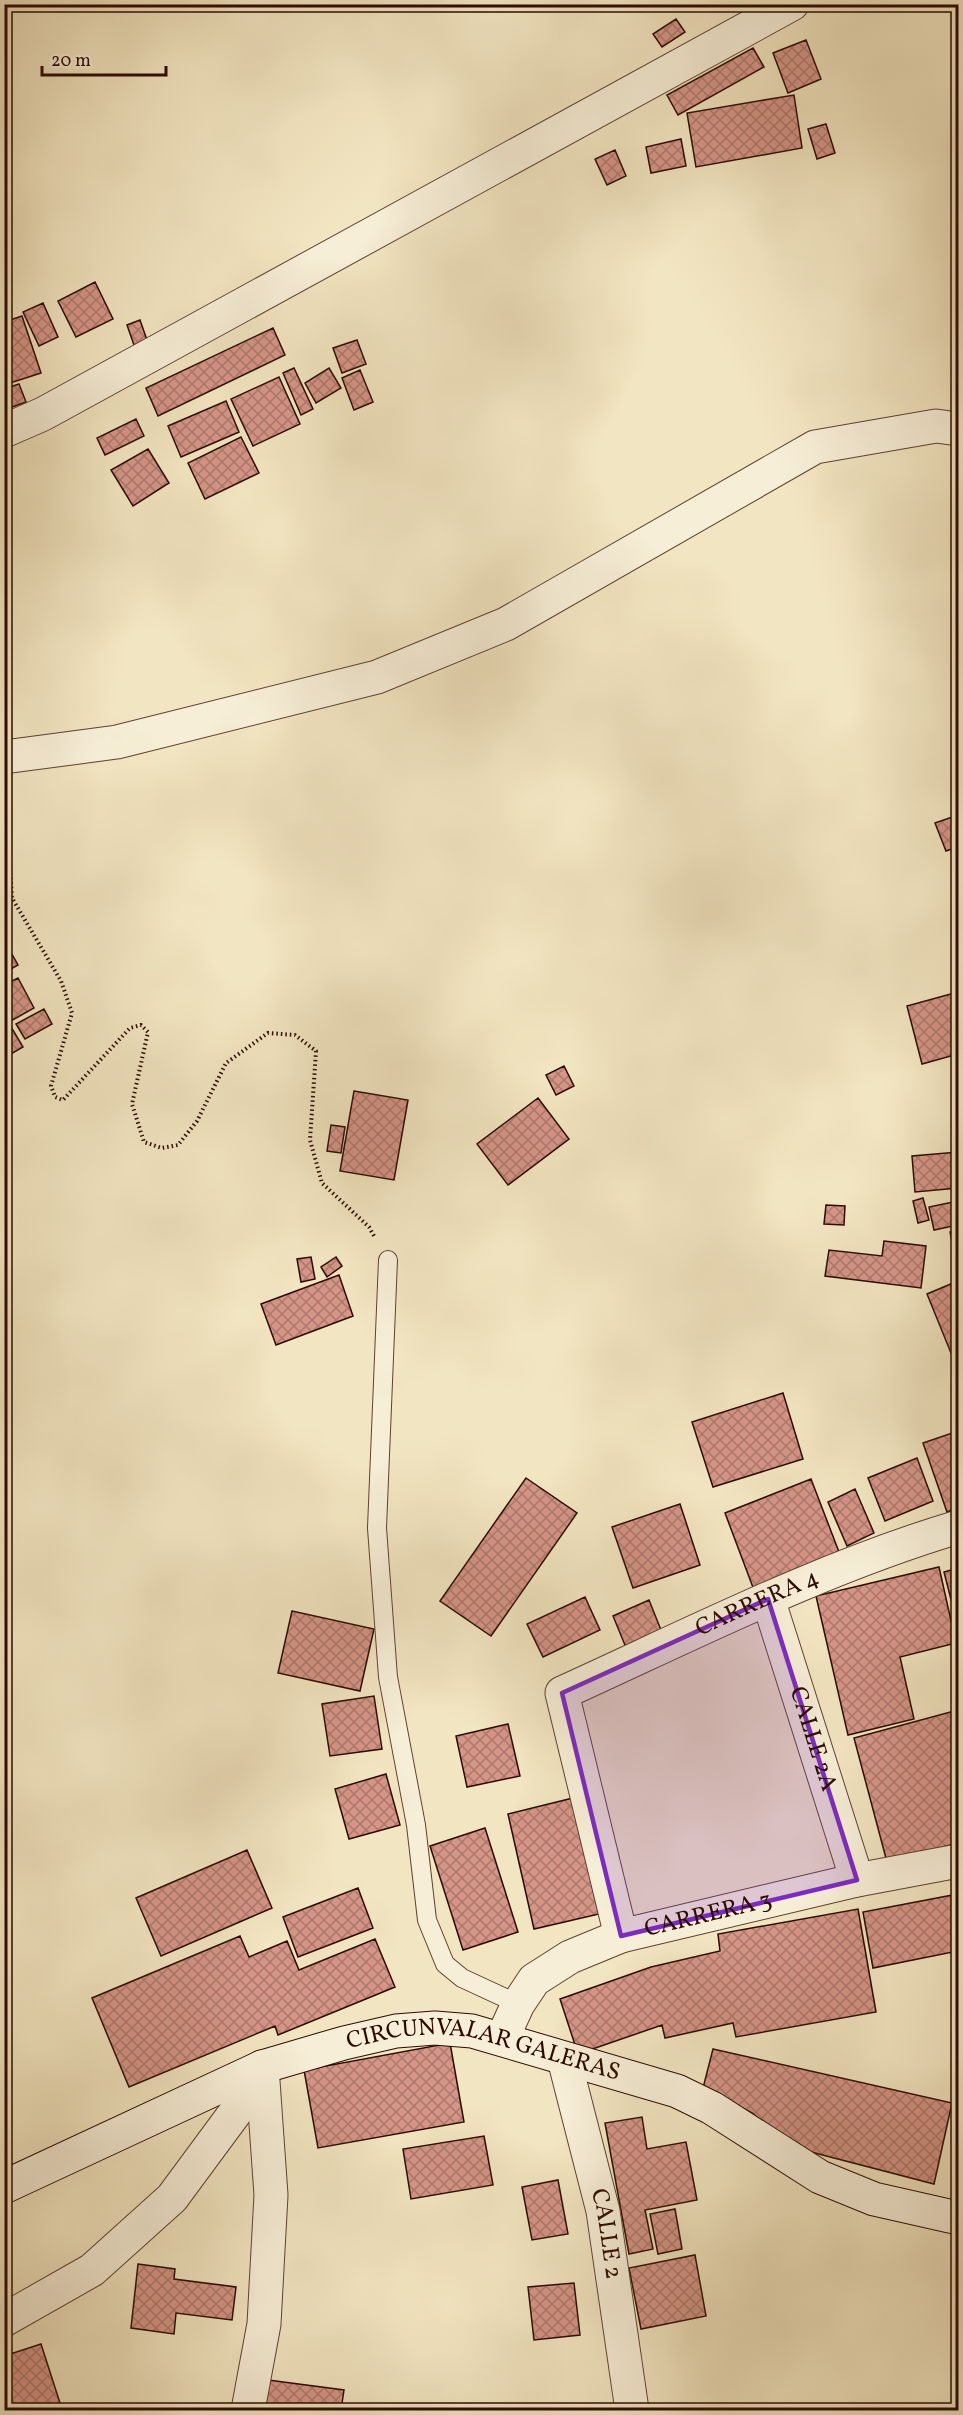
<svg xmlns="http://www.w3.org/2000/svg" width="963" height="2415" font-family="Vollkorn,serif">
	<defs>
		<pattern id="building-cross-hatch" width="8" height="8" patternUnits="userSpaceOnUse" patternTransform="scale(1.5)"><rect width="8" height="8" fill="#d59587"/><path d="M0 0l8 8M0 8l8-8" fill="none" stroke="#ad786c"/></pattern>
	</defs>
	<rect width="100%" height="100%" fill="#f2e5c1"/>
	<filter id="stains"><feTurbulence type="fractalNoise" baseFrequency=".00333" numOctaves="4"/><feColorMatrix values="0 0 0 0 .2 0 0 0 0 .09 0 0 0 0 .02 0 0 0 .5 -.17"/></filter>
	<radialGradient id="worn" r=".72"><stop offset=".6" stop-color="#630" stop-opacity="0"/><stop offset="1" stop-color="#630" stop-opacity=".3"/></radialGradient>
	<!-- building -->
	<path fill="url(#building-cross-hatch)" stroke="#2b0b00" stroke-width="1.5" d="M 676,19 L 685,32 L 662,47 L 653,34 Z
		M 806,40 L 821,79 L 788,93 L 773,53 Z
		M 753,48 L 764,67 L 678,115 L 667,95 Z
		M 794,95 L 802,148 L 696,167 L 687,113 Z
		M 826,124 L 835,153 L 817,159 L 808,129 Z
		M 681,139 L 686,166 L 651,173 L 646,147 Z
		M 615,150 L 626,176 L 607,185 L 595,159 Z
		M 95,282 L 113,319 L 76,337 L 58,301 Z
		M 43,303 L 58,337 L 39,346 L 23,312 Z
		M 22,316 L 41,373 L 4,385 L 4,322 Z
		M 140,320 L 147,340 L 134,345 L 127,325 Z
		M 273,328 L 285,355 L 158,416 L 146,388 Z
		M 357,340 L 366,364 L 342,373 L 333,348 Z
		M 294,368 L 313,409 L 301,415 L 283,373 Z
		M 329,368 L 341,388 L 316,403 L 305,383 Z
		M 360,370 L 373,402 L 354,410 L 342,378 Z
		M 279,377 L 300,424 L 253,446 L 231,399 Z
		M 19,384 L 26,402 L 4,410 L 4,389 Z
		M 226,401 L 239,432 L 181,457 L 168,426 Z
		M 136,419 L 144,436 L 105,455 L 97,438 Z
		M 241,437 L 259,473 L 205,499 L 188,463 Z
		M 148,449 L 169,483 L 133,506 L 111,470 Z
		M 958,815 L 958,847 L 946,851 L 935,823 Z
		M 4,940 L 18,965 L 4,973 Z
		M 18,978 L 34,1008 L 9,1022 L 4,1013 L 4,985 Z
		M 958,992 L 958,1054 L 922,1064 L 907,1006 Z
		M 44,1009 L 52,1024 L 25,1039 L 16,1024 Z
		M 4,1015 L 23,1047 L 4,1058 Z
		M 564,1066 L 574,1086 L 556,1095 L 546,1075 Z
		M 354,1091 L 408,1100 L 394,1180 L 340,1171 Z
		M 538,1098 L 569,1139 L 508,1185 L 477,1144 Z
		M 331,1125 L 345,1127 L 341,1153 L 327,1151 Z
		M 958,1152 L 958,1188 L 915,1192 L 912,1156 Z
		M 923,1198 L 929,1220 L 918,1223 L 913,1201 Z
		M 958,1201 L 958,1225 L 934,1230 L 929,1207 Z
		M 826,1205 L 845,1206 L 844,1225 L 824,1224 Z
		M 958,1230 L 958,1272 L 950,1232 Z
		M 884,1241 L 926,1246 L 921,1288 L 825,1276 L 829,1250 L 882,1256 Z
		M 311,1257 L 315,1279 L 301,1282 L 297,1259 Z
		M 336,1257 L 342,1266 L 327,1277 L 321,1267 Z
		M 339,1275 L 353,1316 L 276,1345 L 261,1304 Z
		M 958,1281 L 958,1355 L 953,1358 L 927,1294 Z
		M 783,1393 L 803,1459 L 713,1487 L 692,1422 Z
		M 958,1431 L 958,1508 L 947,1512 L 923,1443 Z
		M 917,1458 L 933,1501 L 885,1521 L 868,1478 Z
		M 526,1478 L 577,1513 L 491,1636 L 440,1601 Z
		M 811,1479 L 844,1565 L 757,1598 L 725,1513 Z
		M 855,1489 L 874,1533 L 847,1546 L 828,1502 Z
		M 680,1504 L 700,1565 L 633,1588 L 612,1527 Z
		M 939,1567 L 956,1643 L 900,1657 L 914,1719 L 848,1735 L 816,1596 Z
		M 958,1568 L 958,1627 L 944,1572 Z
		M 585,1597 L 600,1630 L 543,1657 L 527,1624 Z
		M 649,1600 L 663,1635 L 627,1650 L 613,1616 Z
		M 292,1611 L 374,1629 L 360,1691 L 278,1673 Z
		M 374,1696 L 382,1749 L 330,1756 L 322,1704 Z
		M 958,1710 L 958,1843 L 887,1862 L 854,1738 Z
		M 508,1724 L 520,1776 L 467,1787 L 456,1736 Z
		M 386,1774 L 400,1825 L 349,1839 L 335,1789 Z
		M 573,1798 L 599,1914 L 534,1929 L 508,1814 Z
		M 485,1828 L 518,1932 L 463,1950 L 430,1846 Z
		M 247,1850 L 272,1908 L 161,1956 L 136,1898 Z
		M 358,1888 L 373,1928 L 298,1957 L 283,1917 Z
		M 958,1894 L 958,1951 L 873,1968 L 863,1912 Z
		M 858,1909 L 876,2012 L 736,2037 L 733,2023 L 665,2038 L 662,2025 L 578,2054 L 560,1999 L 651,1967 L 720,1951 L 718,1934 Z
		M 240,1936 L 249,1957 L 287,1941 L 299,1970 L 375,1939 L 395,1987 L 278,2035 L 275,2026 L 129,2087 L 92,1998 Z
		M 450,2043 L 464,2122 L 318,2148 L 304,2070 Z
		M 713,2049 L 952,2103 L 934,2184 L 792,2147 L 752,2113 L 703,2088 Z
		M 642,2117 L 647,2149 L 686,2142 L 697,2200 L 645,2210 L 653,2249 L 629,2254 L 605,2123 Z
		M 484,2136 L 493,2185 L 411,2199 L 403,2149 Z
		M 558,2180 L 568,2234 L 532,2240 L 522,2187 Z
		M 675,2209 L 682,2249 L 658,2254 L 650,2214 Z
		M 695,2255 L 706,2316 L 641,2329 L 629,2268 Z
		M 138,2264 L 175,2269 L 174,2279 L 236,2287 L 232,2320 L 176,2313 L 174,2334 L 131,2328 Z
		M 574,2283 L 580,2335 L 534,2340 L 528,2287 Z
		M 41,2344 L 60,2403 L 38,2410 L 4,2410 L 4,2356 Z
		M 268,2380 L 344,2390 L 341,2410 L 264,2410 Z"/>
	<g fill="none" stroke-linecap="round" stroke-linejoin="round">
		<defs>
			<path id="lane" d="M 388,1260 L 377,1528 L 388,1677 L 416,1825 L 427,1920 L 445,1964 L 462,1978 L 518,2004"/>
			<g id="street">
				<path d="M 4,431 L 43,414 L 792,4"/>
				<path d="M 4,757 L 117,742 L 377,677 L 506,624 L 815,447 L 936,426 L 958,429"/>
				<path id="s1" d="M 768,1599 L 857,1880"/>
				<path id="s2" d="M 621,1936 L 562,1693 C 692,1634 821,1568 958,1527"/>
				<path id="s3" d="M 502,2039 L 518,2004 L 534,1980 L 570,1957 L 621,1936 L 857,1880 L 958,1861"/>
				<path id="s4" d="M 564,2059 L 603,2211 L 632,2410"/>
				<path d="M 4,2320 L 92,2270 L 172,2198 L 237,2110 L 262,2067"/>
				<path d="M 248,2410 L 264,2324 L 271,2195 L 262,2067"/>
			</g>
			<g id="secondary">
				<path id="s5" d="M 4,2187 L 262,2067 L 344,2043 L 396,2031 L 435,2028 L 472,2031 L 677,2091 L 712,2108 L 820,2177 L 874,2199 L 958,2218"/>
			</g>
		</defs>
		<!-- lane casing -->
		<use href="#lane" stroke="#5d4230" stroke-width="20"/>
		<!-- street casing -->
		<use href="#street" stroke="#5d4230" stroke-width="35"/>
		<!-- secondary casing -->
		<use href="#secondary" stroke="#2b0b00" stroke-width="35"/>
		<!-- path -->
		<path stroke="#2b0b00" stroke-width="4" stroke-dasharray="1.5 3" stroke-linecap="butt" d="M 4,840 L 8,842 L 12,898 L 61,981 L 72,1013 L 51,1086 L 55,1097 L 63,1100 L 130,1028 L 141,1025 L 148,1032 L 132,1104 L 144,1142 L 162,1148 L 178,1145 L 197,1121 L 226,1063 L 268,1033 L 295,1035 L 316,1051 L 310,1140 L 322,1183 L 369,1227 L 374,1236"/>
		<!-- lane -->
		<use href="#lane" stroke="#f7eed7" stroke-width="18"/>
		<!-- street -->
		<use href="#street" stroke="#f7eed7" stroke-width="33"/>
		<!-- secondary -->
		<use href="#secondary" stroke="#f7eed7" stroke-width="33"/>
	</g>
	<!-- marked area -->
	<path fill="#7b2cbf" fill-opacity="0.2" stroke="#7b2cbf" stroke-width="4.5" stroke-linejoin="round" d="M 768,1599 L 857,1880 L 621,1936 L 562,1693 Z"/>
	<g text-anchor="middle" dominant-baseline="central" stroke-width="6" stroke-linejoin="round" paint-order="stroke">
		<!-- street labels -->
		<g font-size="24" fill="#2b0b00" stroke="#f7eed7">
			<text stroke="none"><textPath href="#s2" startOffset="465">CARRERA 4</textPath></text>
			<text stroke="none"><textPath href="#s1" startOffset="147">CALLE 2A</textPath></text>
			<text stroke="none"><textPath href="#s3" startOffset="255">CARRERA 3</textPath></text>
			<text stroke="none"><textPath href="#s5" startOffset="513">CIRCUNVALAR GALERAS</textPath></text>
			<text stroke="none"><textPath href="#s4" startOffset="180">CALLE 2</textPath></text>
		</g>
	</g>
	<!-- margin -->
	<rect width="963" height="2415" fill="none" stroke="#f2e5c1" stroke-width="24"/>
	<rect x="6" y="6" width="951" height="2403" fill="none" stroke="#2b0b00" stroke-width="3"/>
	<rect x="12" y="12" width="939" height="2391" fill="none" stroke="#2b0b00" stroke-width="1.5"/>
	<!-- scale -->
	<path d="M42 66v9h124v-9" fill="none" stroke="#2b0b00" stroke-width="3"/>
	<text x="51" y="66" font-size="18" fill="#2b0b00" stroke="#f7eed7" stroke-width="4.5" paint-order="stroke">20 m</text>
	<rect width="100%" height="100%" filter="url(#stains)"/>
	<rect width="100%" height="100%" fill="url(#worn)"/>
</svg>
